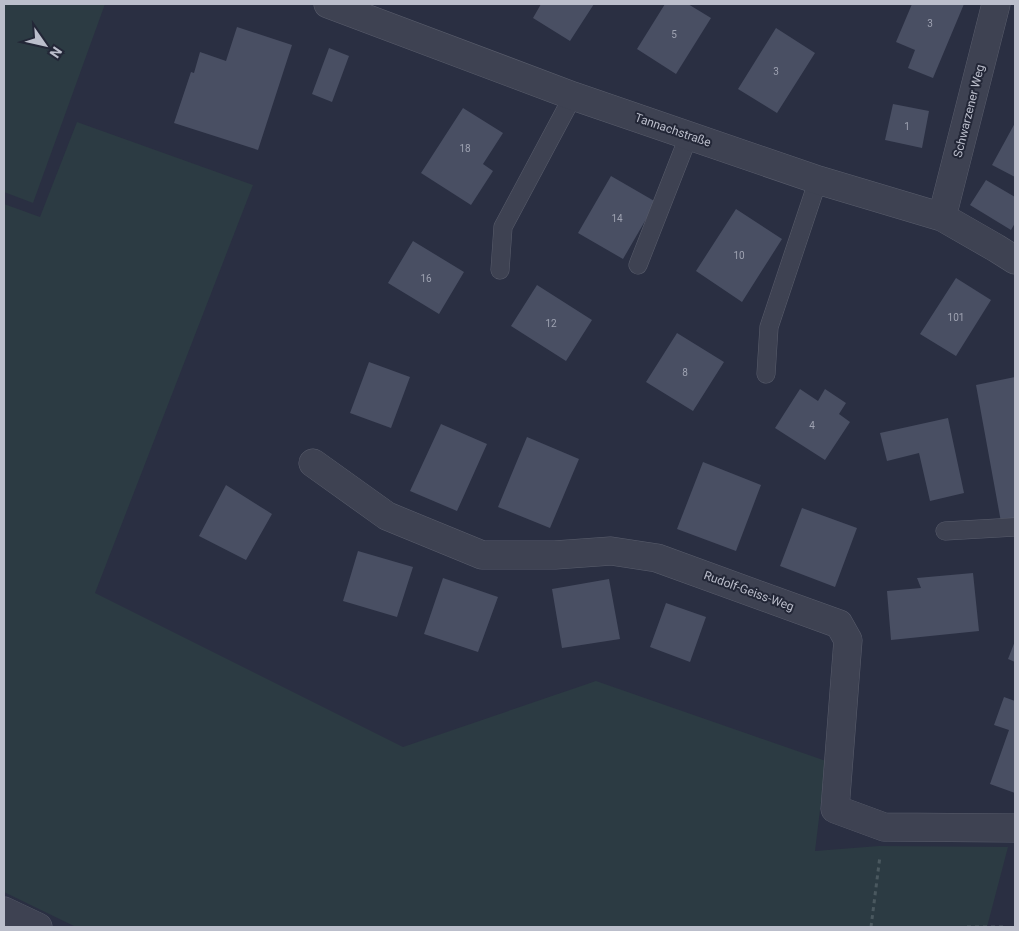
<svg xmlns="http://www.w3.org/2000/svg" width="1019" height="931" font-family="Roboto,sans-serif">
	<rect width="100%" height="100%" fill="#2a2f42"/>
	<!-- green -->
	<path fill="#2c3b43" d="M 4,4 L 105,4 L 33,203 L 4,192 Z
		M 77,122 L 253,185 L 95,593 L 403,747 L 596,681 L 826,761 L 815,851 L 879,846 L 1008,847 L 987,927 L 76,927 L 4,892 L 4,204 L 40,217 Z"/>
	<!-- building -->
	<path fill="#494f63" d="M 541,4 L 594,4 L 570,41 L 533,18 Z
		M 665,4 L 688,4 L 711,18 L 676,74 L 637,49 Z
		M 912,4 L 964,4 L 933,78 L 908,68 L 915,50 L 896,42 Z
		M 237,27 L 292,45 L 258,150 L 174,123 L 191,72 L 194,73 L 200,52 L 226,61 Z
		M 776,28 L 815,53 L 777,113 L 738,89 Z
		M 329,48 L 349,56 L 332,102 L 312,94 Z
		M 893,104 L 929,111 L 922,148 L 885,140 Z
		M 463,108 L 503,133 L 483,164 L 493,171 L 471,205 L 421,173 Z
		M 1015,123 L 1015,177 L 992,165 Z
		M 611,176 L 656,202 L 623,259 L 578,233 Z
		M 986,180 L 1015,197 L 1015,223 L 1011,230 L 970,205 Z
		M 736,209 L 782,239 L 742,302 L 696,271 Z
		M 413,241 L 464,272 L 439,314 L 388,283 Z
		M 956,278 L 991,300 L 956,356 L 920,334 Z
		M 537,285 L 592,320 L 566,361 L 511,326 Z
		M 677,333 L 724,362 L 693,411 L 646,382 Z
		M 369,362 L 410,377 L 391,428 L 350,413 Z
		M 1015,377 L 1015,519 L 1001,522 L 976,385 Z
		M 800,389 L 818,401 L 825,389 L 846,403 L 839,414 L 850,422 L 825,460 L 775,428 Z
		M 948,418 L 964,493 L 930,501 L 919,453 L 887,461 L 880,433 Z
		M 441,424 L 487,444 L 457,511 L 410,491 Z
		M 527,437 L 579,459 L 550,528 L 498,507 Z
		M 703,462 L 761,485 L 736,551 L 677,529 Z
		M 226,485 L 272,514 L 246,560 L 199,536 Z
		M 802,508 L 857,528 L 835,587 L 780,566 Z
		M 358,551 L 413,567 L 397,617 L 343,601 Z
		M 973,573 L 979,631 L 891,640 L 887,591 L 921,588 L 917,578 Z
		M 443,578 L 498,597 L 478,652 L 424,634 Z
		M 609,579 L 620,639 L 562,648 L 552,589 Z
		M 666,603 L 706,617 L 690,662 L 650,647 Z
		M 1015,641 L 1015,662 L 1008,659 Z
		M 1004,697 L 1015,701 L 1015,793 L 990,784 L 1009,730 L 994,725 Z"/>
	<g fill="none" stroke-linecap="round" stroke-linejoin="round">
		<defs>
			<path id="lane" d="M 638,265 L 689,135
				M 500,270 L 503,227 L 573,96
				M 766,374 L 769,327 L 818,180
				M 945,531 L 1015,527"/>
			<path id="street" d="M 328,4 L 573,96 L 818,180 L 942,217 L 996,248 L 1015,260
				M 942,217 L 996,4
				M 313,463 L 387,516 L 482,555 L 555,555 L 611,551 L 657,558 L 839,624 L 848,640 L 835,809 L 884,827 L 1015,828
				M 4,911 L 38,927"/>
		</defs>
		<!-- lane casing -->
		<use href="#lane" stroke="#595d6c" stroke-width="19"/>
		<!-- street casing -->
		<use href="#street" stroke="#595d6c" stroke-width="29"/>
		<!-- path -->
		<path stroke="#4a585f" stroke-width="3" stroke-dasharray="4 4" stroke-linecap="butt" d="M 871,927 L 880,856
			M 967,927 L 1005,927"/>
		<!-- lane -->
		<use href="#lane" stroke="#3e4252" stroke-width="18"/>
		<!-- street -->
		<use href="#street" stroke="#3e4252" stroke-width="28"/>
	</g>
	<g text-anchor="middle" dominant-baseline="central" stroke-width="4" stroke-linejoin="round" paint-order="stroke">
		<!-- number labels -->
		<g font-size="10" fill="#9ea2b1">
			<text x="930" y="23">3</text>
			<text x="674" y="34">5</text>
			<text x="776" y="71">3</text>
			<text x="907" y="126">1</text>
			<text x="465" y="148">18</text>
			<text x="617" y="218">14</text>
			<text x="739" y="255">10</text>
			<text x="426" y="278">16</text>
			<text x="956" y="317">101</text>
			<text x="551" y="323">12</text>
			<text x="685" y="372">8</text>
			<text x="812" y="425">4</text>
		</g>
		<!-- street labels -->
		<g font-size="12" fill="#bbbecb" stroke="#232737">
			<text transform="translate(969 111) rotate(-76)">Schwarzener Weg</text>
			<text transform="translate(673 130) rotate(19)">Tannachstraße</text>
			<text transform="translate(749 591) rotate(20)">Rudolf-Geiss-Weg</text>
		</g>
	</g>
	<!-- border -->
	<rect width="1019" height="931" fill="none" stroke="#bbbecb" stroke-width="10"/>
	<!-- north arrow -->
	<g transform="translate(45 45) rotate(124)" stroke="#232737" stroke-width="4" paint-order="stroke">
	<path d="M0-4L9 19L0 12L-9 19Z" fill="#bbbecb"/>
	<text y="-8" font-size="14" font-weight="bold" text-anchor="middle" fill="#bbbecb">N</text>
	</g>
</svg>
